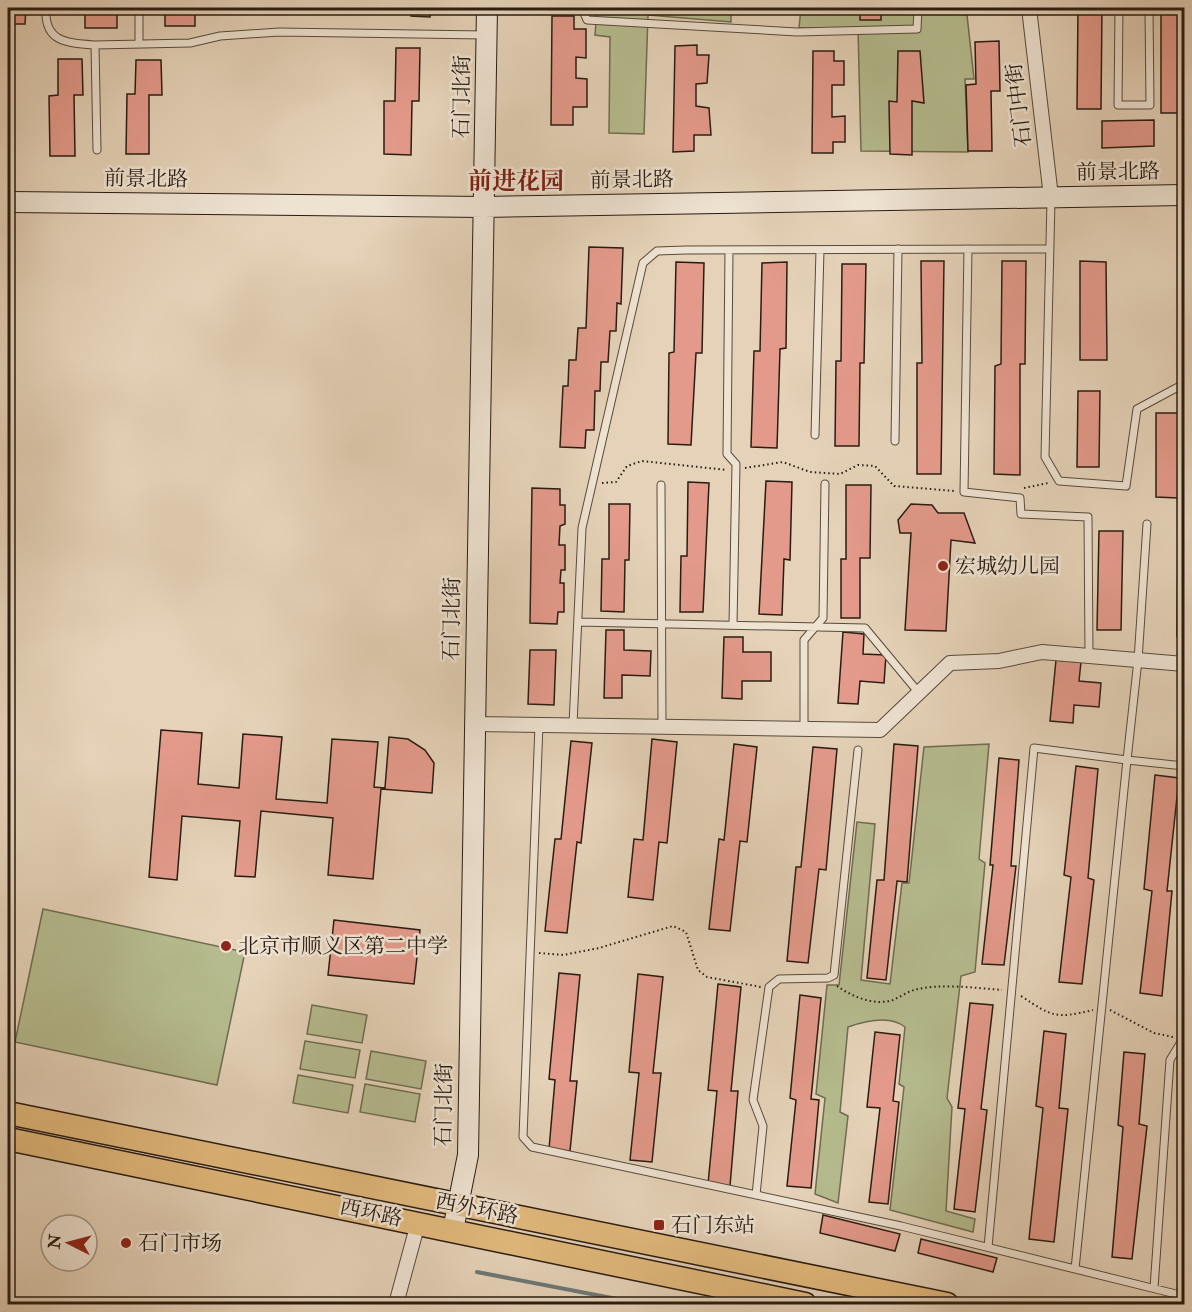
<svg xmlns="http://www.w3.org/2000/svg" width="1192" height="1312" font-family="'IM FELL Double Pica','Noto Serif SC',serif">
	<rect width="100%" height="100%" fill="#e5d2b8"/>
	<filter id="stains"><feTurbulence type="fractalNoise" baseFrequency=".00333" numOctaves="4"/><feColorMatrix values="0 0 0 0 .2 0 0 0 0 .09 0 0 0 0 .02 0 0 0 .5 -.17"/></filter>
	<radialGradient id="worn" r=".72"><stop offset=".6" stop-color="#630" stop-opacity="0"/><stop offset="1" stop-color="#630" stop-opacity=".3"/></radialGradient>
	<!-- green -->
	<path fill="#b5bb8e" stroke="#6f6c50" stroke-width="1.5" d="M 597,8 L 731,8 L 731,22 L 648,15 L 644,134 L 609,133 L 610,37 L 595,35 Z
		M 801,8 L 953,8 L 953,13 L 967,15 L 974,79 L 965,79 L 968,152 L 861,151 L 858,28 L 799,28 Z
		M 989,744 L 979,859 L 985,863 L 975,972 L 961,976 L 947,1098 L 952,1107 L 946,1211 L 975,1219 L 973,1232 L 890,1210 L 904,1087 L 899,1084 L 905,1027 C 890,1015 865,1021 848,1027 L 840,1112 L 848,1116 L 838,1203 L 815,1194 L 825,1098 L 816,1094 L 827,985 L 839,985 L 857,822 L 875,824 L 861,980 L 890,984 L 902,883 L 909,883 L 924,747 Z
		M 43,909 L 245,952 L 217,1085 L 15,1042 Z
		M 312,1005 L 367,1015 L 362,1043 L 307,1034 Z
		M 305,1041 L 360,1050 L 355,1078 L 300,1069 Z
		M 371,1051 L 426,1061 L 421,1089 L 366,1079 Z
		M 298,1075 L 353,1085 L 348,1113 L 293,1103 Z
		M 365,1084 L 420,1094 L 415,1122 L 360,1112 Z"/>
	<g fill="none" stroke-linecap="round" stroke-linejoin="round">
		<!-- stream -->
		<path stroke="#6c7876" stroke-width="4" d="M 477,1272 L 643,1304"/>
	</g>
	<!-- building -->
	<path fill="#e49a8b" stroke="#291c12" stroke-width="1.5" d="M 8,8 L 26,8 L 25,24 L 8,24 Z
		M 85,8 L 117,8 L 117,28 L 85,28 Z
		M 165,8 L 195,8 L 195,26 L 165,26 Z
		M 411,8 L 431,8 L 430,17 L 411,16 Z
		M 860,8 L 881,8 L 881,20 L 860,20 Z
		M 1078,8 L 1102,8 L 1101,109 L 1077,109 Z
		M 1161,8 L 1184,8 L 1184,113 L 1161,113 Z
		M 552,16 L 574,16 L 574,29 L 586,29 L 586,58 L 576,57 L 576,78 L 587,79 L 587,107 L 573,107 L 573,125 L 551,125 Z
		M 999,41 L 1000,91 L 991,91 L 992,151 L 968,151 L 966,85 L 976,84 L 975,42 Z
		M 697,45 L 697,55 L 709,55 L 707,83 L 696,84 L 696,106 L 709,108 L 711,135 L 694,135 L 694,151 L 673,152 L 675,46 Z
		M 396,48 L 420,48 L 419,101 L 412,101 L 411,155 L 384,154 L 384,101 L 395,101 Z
		M 813,51 L 834,51 L 834,61 L 844,61 L 844,85 L 832,85 L 832,117 L 845,116 L 845,142 L 833,142 L 833,153 L 812,153 Z
		M 898,51 L 920,51 L 924,103 L 912,101 L 912,155 L 890,154 L 889,101 L 897,102 Z
		M 58,59 L 82,59 L 83,95 L 74,95 L 75,156 L 50,156 L 49,96 L 58,95 Z
		M 136,60 L 161,60 L 162,95 L 149,95 L 149,154 L 126,154 L 127,94 L 135,94 Z
		M 1154,120 L 1154,146 L 1102,148 L 1102,121 Z
		M 589,247 L 623,248 L 621,304 L 617,303 L 616,331 L 610,331 L 608,362 L 601,362 L 600,391 L 595,391 L 594,430 L 586,430 L 585,448 L 560,447 L 563,386 L 568,386 L 569,360 L 576,360 L 578,328 L 586,328 Z
		M 921,261 L 944,261 L 941,474 L 917,474 L 917,363 L 922,363 Z
		M 1002,261 L 1026,261 L 1025,364 L 1020,364 L 1020,475 L 994,474 L 995,366 L 1001,364 Z
		M 1080,261 L 1106,262 L 1107,360 L 1080,360 Z
		M 676,262 L 704,263 L 702,353 L 696,353 L 691,445 L 668,444 L 669,353 L 674,352 Z
		M 787,262 L 786,348 L 780,349 L 777,448 L 751,447 L 754,351 L 760,351 L 762,263 Z
		M 842,264 L 866,264 L 864,363 L 860,363 L 859,446 L 835,446 L 836,361 L 841,361 Z
		M 1078,391 L 1100,391 L 1099,467 L 1077,467 Z
		M 1156,413 L 1181,413 L 1178,498 L 1156,497 Z
		M 766,481 L 792,482 L 790,560 L 784,559 L 782,615 L 759,614 Z
		M 688,482 L 709,483 L 703,612 L 680,612 L 681,556 L 687,556 Z
		M 846,485 L 871,485 L 870,558 L 860,558 L 860,618 L 841,618 L 841,559 L 846,559 Z
		M 532,488 L 560,489 L 560,505 L 565,505 L 565,524 L 560,526 L 559,545 L 565,545 L 565,570 L 561,570 L 560,583 L 564,583 L 564,612 L 558,612 L 557,624 L 530,623 Z
		M 609,504 L 630,504 L 629,560 L 625,560 L 624,612 L 601,611 L 602,559 L 609,559 Z
		M 911,504 L 932,505 L 938,513 L 964,513 L 975,543 L 951,540 L 946,631 L 905,630 L 911,533 L 900,533 L 898,520 Z
		M 1099,531 L 1123,531 L 1121,630 L 1097,630 Z
		M 1178,532 L 1184,532 L 1184,636 L 1177,636 Z
		M 606,630 L 624,630 L 624,650 L 651,651 L 650,676 L 622,675 L 622,698 L 604,698 Z
		M 843,632 L 864,634 L 863,654 L 886,655 L 884,683 L 860,681 L 858,704 L 838,703 Z
		M 724,637 L 743,637 L 743,652 L 771,652 L 771,681 L 742,681 L 742,699 L 722,698 Z
		M 530,650 L 556,650 L 554,705 L 528,704 Z
		M 1056,660 L 1081,662 L 1079,681 L 1101,683 L 1099,707 L 1074,705 L 1073,723 L 1050,721 Z
		M 161,730 L 202,733 L 198,784 L 239,788 L 243,734 L 282,737 L 276,799 L 327,803 L 332,739 L 378,742 L 374,787 L 385,788 L 389,737 L 408,739 L 425,750 L 434,763 L 432,793 L 381,789 L 373,879 L 328,875 L 333,818 L 261,811 L 255,877 L 235,876 L 240,821 L 182,816 L 177,880 L 149,877 Z
		M 652,739 L 677,742 L 667,843 L 659,842 L 653,900 L 628,897 L 634,839 L 643,840 Z
		M 571,741 L 592,743 L 581,843 L 577,842 L 567,933 L 545,931 L 555,839 L 561,839 Z
		M 734,744 L 757,747 L 747,842 L 740,841 L 730,931 L 709,929 L 719,839 L 724,840 Z
		M 894,744 L 918,746 L 907,882 L 897,881 L 886,980 L 867,978 L 877,880 L 884,880 Z
		M 813,747 L 837,749 L 826,870 L 819,869 L 808,963 L 787,961 L 796,867 L 801,867 Z
		M 999,758 L 1019,760 L 1011,866 L 1016,866 L 1004,965 L 982,964 L 993,865 L 990,865 Z
		M 1076,766 L 1098,769 L 1088,878 L 1094,880 L 1082,984 L 1059,982 L 1071,877 L 1064,875 Z
		M 1155,775 L 1179,778 L 1167,891 L 1172,891 L 1162,996 L 1140,993 L 1152,891 L 1144,889 Z
		M 334,920 L 420,930 L 414,984 L 328,975 Z
		M 559,973 L 580,975 L 570,1081 L 577,1081 L 570,1151 L 549,1149 L 555,1080 L 549,1079 Z
		M 638,974 L 663,977 L 653,1073 L 661,1073 L 652,1162 L 630,1160 L 639,1073 L 629,1072 Z
		M 718,984 L 741,987 L 731,1091 L 738,1091 L 730,1186 L 708,1184 L 717,1091 L 708,1090 Z
		M 800,995 L 821,998 L 811,1099 L 819,1100 L 811,1188 L 787,1186 L 796,1100 L 790,1098 Z
		M 970,1003 L 993,1005 L 981,1109 L 987,1110 L 975,1212 L 954,1209 L 965,1109 L 958,1108 Z
		M 1044,1031 L 1066,1034 L 1059,1108 L 1068,1109 L 1054,1242 L 1029,1239 L 1043,1108 L 1036,1106 Z
		M 875,1032 L 900,1035 L 893,1101 L 899,1102 L 888,1204 L 869,1202 L 880,1108 L 867,1107 Z
		M 1124,1052 L 1145,1054 L 1139,1124 L 1147,1126 L 1132,1259 L 1112,1257 L 1123,1127 L 1118,1125 Z
		M 823,1215 L 900,1234 L 895,1251 L 820,1233 Z
		M 921,1239 L 997,1258 L 993,1272 L 918,1253 Z"/>
	<g fill="none" stroke-linecap="round" stroke-linejoin="round">
		<defs>
			<path id="lane" d="M 46,8 C 44,42 66,43 95,45 L 97,150
				M 582,8 L 587,20 L 797,32 L 917,29 L 918,8
				M 1119,8 L 1118,105 L 1150,105 L 1149,8
				M 139,44 L 139,8
				M 95,45 L 190,43 L 220,36 L 279,32 L 484,35
				M 1051,200 L 1045,457 L 1059,481 L 1126,486 L 1137,409 L 1178,387 L 1184,389
				M 968,249 L 964,492 L 1020,498 L 1021,514 L 1088,517 L 1089,656
				M 729,250 L 727,454 L 736,464 L 733,625
				M 815,435 L 820,250
				M 895,441 L 898,249
				M 661,485 L 662,727
				M 1147,524 L 1138,660 L 1127,760 L 1184,766
				M 578,622 L 865,628 L 919,693
				M 539,725 L 523,1137 L 532,1147 L 901,1226 L 1184,1296
				M 573,725 L 582,528 L 643,263 L 657,251 L 686,250 L 1050,249
				M 804,729 L 804,640 L 823,618 L 825,484
				M 756,1195 L 763,1126 L 753,1100 L 769,987 L 779,979 L 828,978 L 834,975 L 858,750
				M 988,1247 L 1034,748 L 1127,760 L 1075,1269
				M 1154,1288 L 1170,1060 L 1184,1037"/>
			<path id="street" d="M 1029,8 L 1051,197
				M 474,724 L 880,730 L 950,663 L 999,661 L 1042,652 L 1184,664
				M 396,1304 L 418,1223"/>
			<path id="secondary" d="M 8,202 L 484,207 L 1184,195
				M 453,1230 L 468,1155 L 487,8"/>
			<path id="primary" d="M 8,1113 L 947,1304
				M 8,1139 L 805,1304"/>
		</defs>
		<!-- lane casing -->
		<use href="#lane" stroke="#584a3c" stroke-width="9"/>
		<!-- street casing -->
		<use href="#street" stroke="#584a3c" stroke-width="16"/>
		<!-- secondary casing -->
		<use href="#secondary" stroke="#291c12" stroke-width="22"/>
		<!-- primary casing -->
		<use href="#primary" stroke="#291c12" stroke-width="25"/>
		<!-- path -->
		<path stroke="#291c12" stroke-width="2" stroke-dasharray="1.5 3" stroke-linecap="butt" d="M 745,468 L 783,462 L 810,472 L 840,474 L 858,465 L 875,466 L 894,486 L 954,491
			M 602,483 L 616,482 L 627,466 L 642,461 L 727,470
			M 1024,488 L 1048,483
			M 539,953 L 563,955 L 599,948 L 673,926 L 686,932 L 698,970 L 707,977 L 761,987
			M 837,986 C 853,997 874,1006 893,1000 C 900,997 907,992 914,990 C 939,983 976,988 1002,990
			M 1021,996 C 1053,1017 1055,1019 1093,1010
			M 1110,1010 L 1154,1033 L 1173,1037"/>
		<!-- lane -->
		<use href="#lane" stroke="#eee2d1" stroke-width="7"/>
		<!-- street -->
		<use href="#street" stroke="#eee2d1" stroke-width="14"/>
		<!-- secondary -->
		<use href="#secondary" stroke="#eee2d1" stroke-width="20"/>
		<!-- primary -->
		<use href="#primary" stroke="#e2b97c" stroke-width="22"/>
	</g>
	<!-- markers -->
	<g fill="#8f2418" stroke="#eee2d1" stroke-width="2">
		<circle cx="943" cy="566" r="6"/>
		<circle cx="226" cy="946" r="6"/>
		<rect x="653" y="1219" width="12" height="12" rx="3"/>
		<circle cx="126" cy="1243" r="6"/>
	</g>
	<g text-anchor="middle" dominant-baseline="central" stroke-width="5" stroke-linejoin="round" paint-order="stroke">
		<!-- street labels -->
		<g font-size="21" fill="#291c12" stroke="#eee2d1">
			<text transform="translate(462 97) rotate(-89)">石门北街</text>
			<text transform="translate(1019 105) rotate(-97)">石门中街</text>
			<text transform="translate(1118 172) rotate(-1)">前景北路</text>
			<text transform="translate(146 179) rotate(1)">前景北路</text>
			<text transform="translate(632 180) rotate(-1)">前景北路</text>
			<text transform="translate(452 619) rotate(-89)">石门北街</text>
			<text transform="translate(444 1105) rotate(-89)">石门北街</text>
			<text transform="translate(477 1209) rotate(11)">西外环路</text>
			<text transform="translate(371 1213) rotate(12)">西环路</text>
		</g>
		<!-- poi labels -->
		<g font-size="21" fill="#291c12" stroke="#eee2d1" text-anchor="start">
			<text x="955" y="566">宏城幼儿园</text>
			<text x="238" y="946">北京市顺义区第二中学</text>
			<text x="671" y="1225">石门东站</text>
			<text x="138" y="1243">石门市场</text>
		</g>
		<!-- quarter labels -->
		<g font-size="24" font-weight="bold" fill="#7a1f14" stroke="#eee2d1">
			<text x="516" y="181">前进花园</text>
		</g>
	</g>
	<!-- margin -->
	<rect width="1192" height="1312" fill="none" stroke="#e5d2b8" stroke-width="30"/>
	<rect x="9" y="9" width="1174" height="1294" fill="none" stroke="#291c12" stroke-width="3"/>
	<rect x="15" y="15" width="1162" height="1282" fill="none" stroke="#291c12" stroke-width="1.5"/>
	<!-- north arrow -->
	<g transform="translate(69 1243) rotate(276)"><circle r="28" fill="#eee2d1" stroke="#9f9385" stroke-width="1.5"/>
	<path d="M0-4.5L10 22L0 15L-10 22Z" fill="#8f2418"/>
	<text y="-9" font-size="16" font-weight="bold" text-anchor="middle" fill="#291c12">N</text>
	</g>
	<rect width="100%" height="100%" filter="url(#stains)"/>
	<rect width="100%" height="100%" fill="url(#worn)"/>
</svg>
